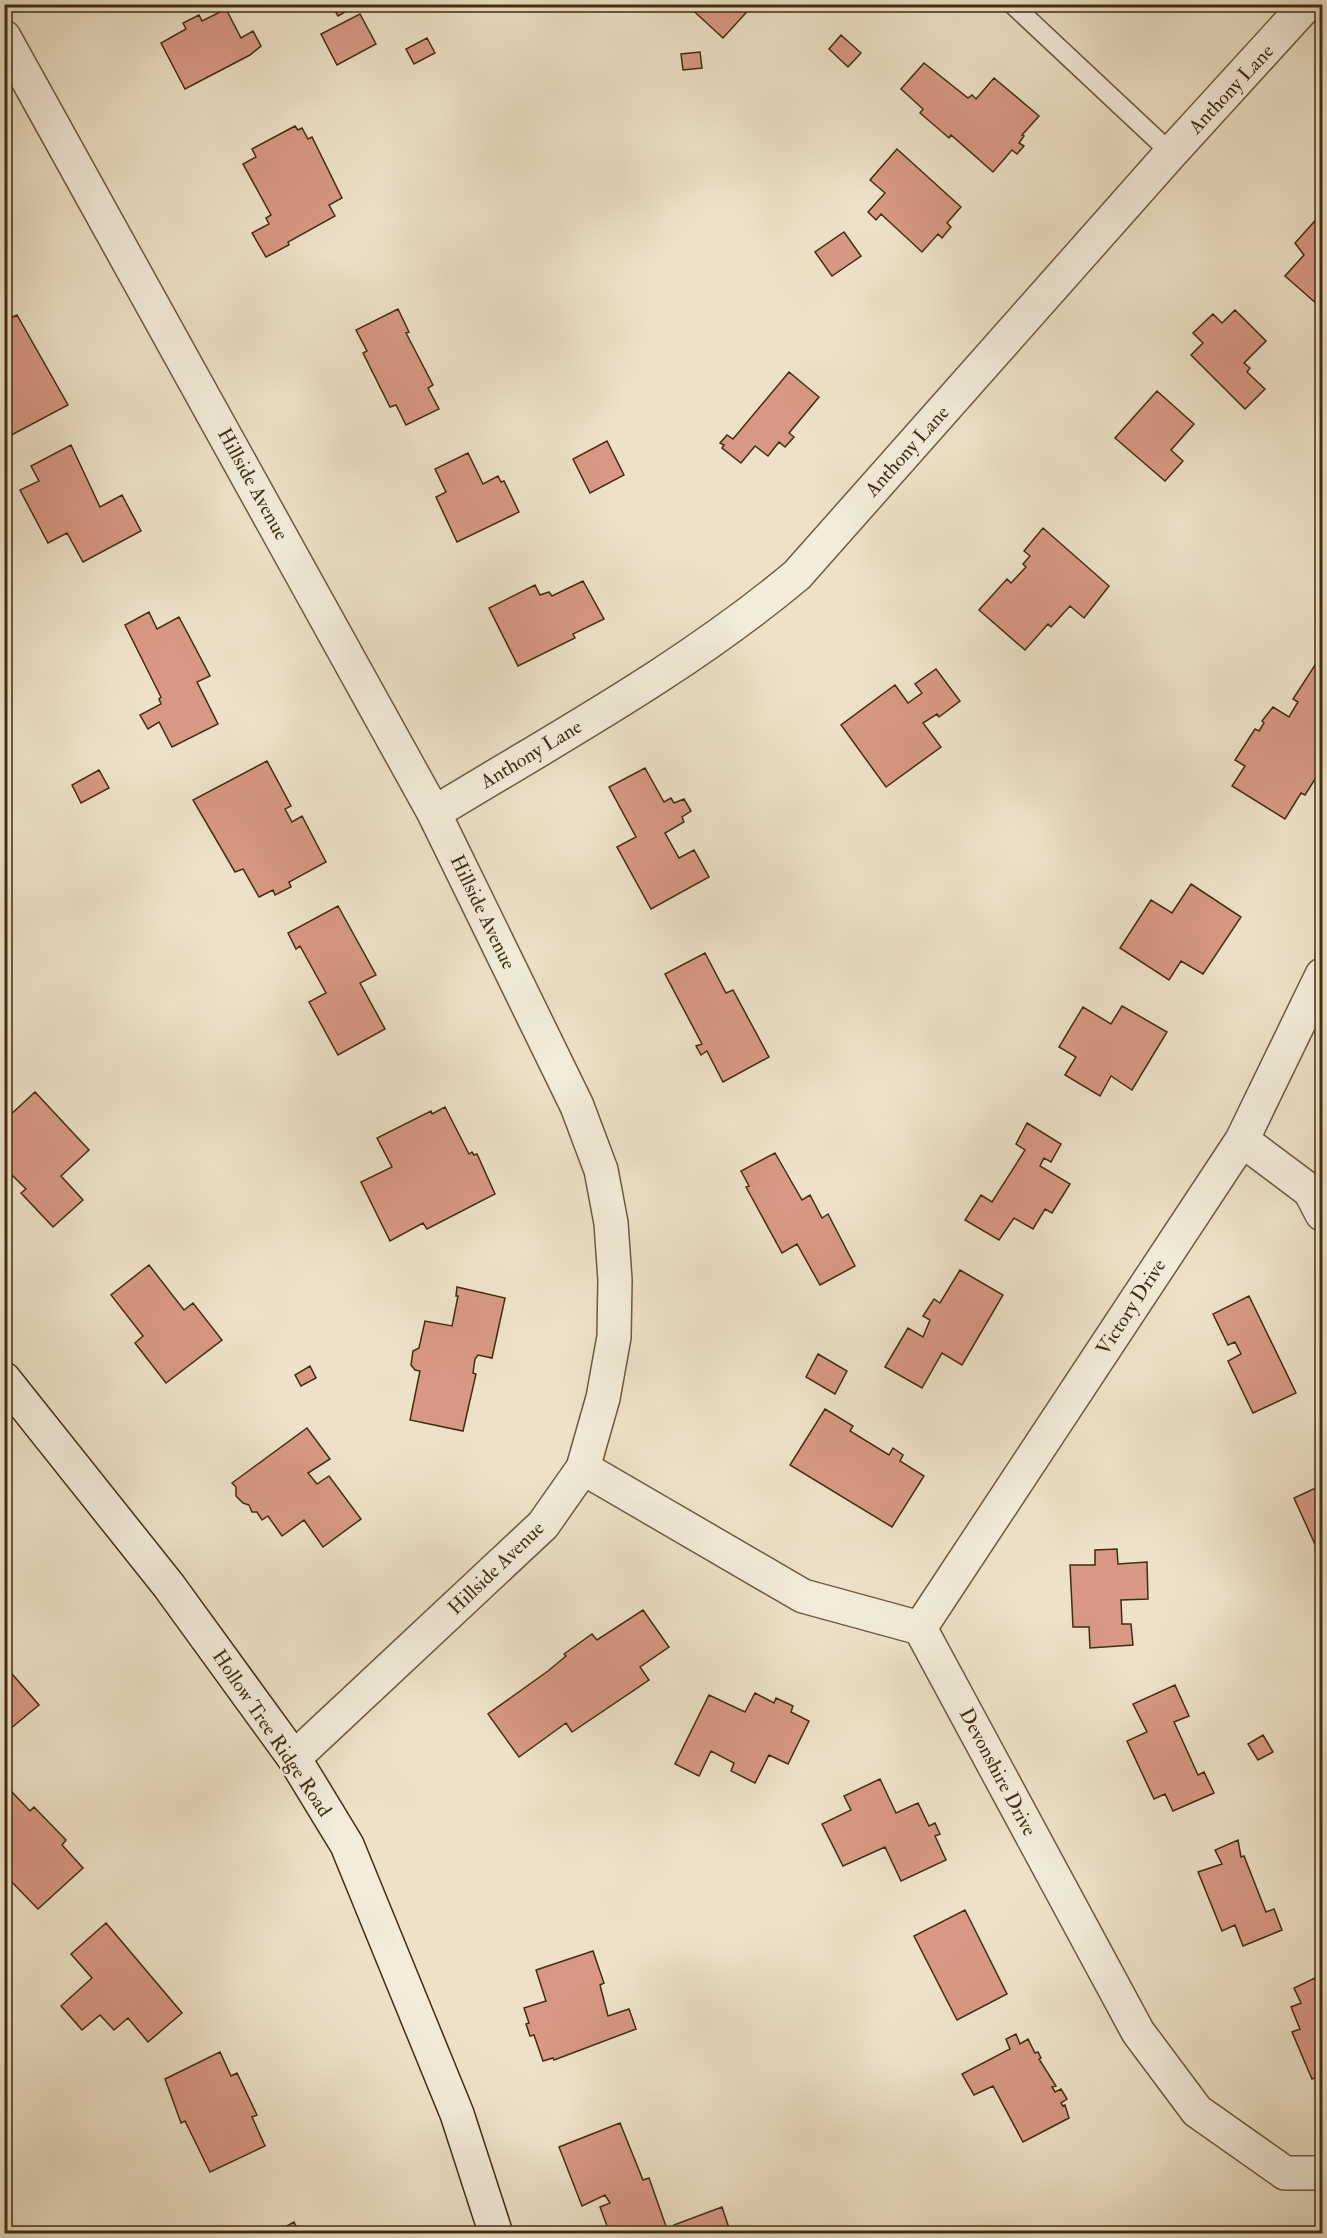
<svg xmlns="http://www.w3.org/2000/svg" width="1327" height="2238" font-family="'IM FELL Double Pica',serif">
	<rect width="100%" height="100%" fill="#ede2c8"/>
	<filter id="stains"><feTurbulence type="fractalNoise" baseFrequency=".00333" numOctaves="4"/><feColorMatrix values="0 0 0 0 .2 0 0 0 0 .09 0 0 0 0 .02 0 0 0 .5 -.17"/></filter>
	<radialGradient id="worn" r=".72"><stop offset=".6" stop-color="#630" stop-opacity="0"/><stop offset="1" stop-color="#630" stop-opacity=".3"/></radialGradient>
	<!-- building -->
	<path fill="#d89885" stroke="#422d0f" stroke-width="1.5" d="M 331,4 L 359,4 L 338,16 Z
		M 686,4 L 754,4 L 723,38 Z
		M 226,9 L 241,38 L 253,31 L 261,46 L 250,55 L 185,89 L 161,43 L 186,29 L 183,23 L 199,15 L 202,21 Z
		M 360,14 L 376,44 L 337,65 L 321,34 Z
		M 841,35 L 861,53 L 848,67 L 829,49 Z
		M 427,38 L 435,53 L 414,64 L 406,49 Z
		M 700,52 L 702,68 L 683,70 L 681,54 Z
		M 924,63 L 968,98 L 972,95 L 976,99 L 994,78 L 1039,116 L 1022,135 L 1024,136 L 1019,143 L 1024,146 L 1017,154 L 1012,150 L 993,172 L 951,135 L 949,138 L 920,113 L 923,109 L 901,89 Z
		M 295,126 L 298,130 L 302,128 L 308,139 L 312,137 L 342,198 L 329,205 L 335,216 L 288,242 L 289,245 L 266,257 L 252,233 L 269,224 L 266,218 L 271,215 L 243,164 L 256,157 L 252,149 Z
		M 897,149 L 961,207 L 947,223 L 951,227 L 942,238 L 938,234 L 922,252 L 881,214 L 876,220 L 868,212 L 885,193 L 870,180 Z
		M 1322,213 L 1322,300 L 1318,305 L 1285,276 L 1304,255 L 1295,243 Z
		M 844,232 L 861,256 L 832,276 L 815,252 Z
		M 398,309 L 409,332 L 406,333 L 433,385 L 428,388 L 439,409 L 406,425 L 396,405 L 390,407 L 363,353 L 367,351 L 356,330 Z
		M 1235,310 L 1266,341 L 1244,363 L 1250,368 L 1247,372 L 1265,389 L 1245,409 L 1191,355 L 1203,343 L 1193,333 L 1213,314 L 1222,323 Z
		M 17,315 L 68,405 L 4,439 L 4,321 Z
		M 789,372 L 819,397 L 789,433 L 794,437 L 785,447 L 779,442 L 768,456 L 755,446 L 741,463 L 722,448 L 724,445 L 720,443 L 727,435 L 733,439 Z
		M 1157,391 L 1194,424 L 1171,450 L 1183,461 L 1165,481 L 1115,438 Z
		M 607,441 L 624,475 L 590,493 L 573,459 Z
		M 71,445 L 100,507 L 122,495 L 141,531 L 83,562 L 67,533 L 48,543 L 20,490 L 39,481 L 31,466 Z
		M 468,453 L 483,484 L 498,476 L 501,482 L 504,481 L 519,512 L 457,542 L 436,497 L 446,492 L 435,469 Z
		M 1043,528 L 1109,586 L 1084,618 L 1070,606 L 1051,627 L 1048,624 L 1025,650 L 979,610 L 1007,579 L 1011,583 L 1026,567 L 1023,564 L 1030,556 L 1024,551 Z
		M 583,581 L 604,619 L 573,634 L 575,638 L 518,666 L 489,608 L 535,585 L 540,595 L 549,592 L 552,596 Z
		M 149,612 L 157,629 L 179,617 L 210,676 L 197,682 L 218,724 L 172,747 L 159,722 L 148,729 L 140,715 L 161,704 L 159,699 L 161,697 L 125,625 Z
		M 1317,662 L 1322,666 L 1322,768 L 1305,795 L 1301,793 L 1285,819 L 1232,786 L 1245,766 L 1235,760 L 1255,729 L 1259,731 L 1264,723 L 1262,721 L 1273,707 L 1289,717 L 1298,702 L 1293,699 Z
		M 936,669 L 960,701 L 939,717 L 937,714 L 923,723 L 941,747 L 886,787 L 841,725 L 895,685 L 908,703 L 922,693 L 915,684 Z
		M 267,761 L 291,806 L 285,809 L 292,822 L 302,816 L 326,862 L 289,882 L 291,887 L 275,895 L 273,890 L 259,897 L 243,869 L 235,872 L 193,800 Z
		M 645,768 L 664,802 L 671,798 L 674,803 L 684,799 L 691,811 L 682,817 L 684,822 L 665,833 L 679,858 L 694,850 L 709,877 L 651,909 L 617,847 L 636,837 L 609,787 Z
		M 99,770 L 109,788 L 81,803 L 72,785 Z
		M 1191,884 L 1241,917 L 1203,974 L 1181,961 L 1169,980 L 1120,948 L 1151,900 L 1172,913 Z
		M 338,906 L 376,975 L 360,983 L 385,1029 L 338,1055 L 309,1002 L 326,993 L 300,946 L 296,949 L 288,933 Z
		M 705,953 L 726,993 L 733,990 L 769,1057 L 723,1082 L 707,1051 L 701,1055 L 696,1046 L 702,1044 L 665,974 Z
		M 1122,1006 L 1167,1032 L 1132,1090 L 1111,1076 L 1100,1096 L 1065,1075 L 1076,1057 L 1059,1047 L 1083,1007 L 1111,1024 Z
		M 35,1092 L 89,1150 L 61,1176 L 83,1200 L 53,1227 L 21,1193 L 26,1189 L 13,1176 L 4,1184 L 4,1114 L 8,1117 Z
		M 445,1107 L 469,1154 L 472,1152 L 474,1155 L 477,1154 L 495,1194 L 427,1229 L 423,1223 L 390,1241 L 361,1182 L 392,1167 L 377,1138 L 431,1111 L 432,1114 Z
		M 1027,1123 L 1061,1144 L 1051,1162 L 1044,1158 L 1040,1166 L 1070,1184 L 1052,1213 L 1045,1209 L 1033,1229 L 1014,1218 L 999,1240 L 965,1220 L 981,1195 L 992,1202 L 1025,1150 L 1016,1144 Z
		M 775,1153 L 802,1200 L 810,1195 L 822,1218 L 828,1214 L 855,1266 L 820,1285 L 797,1244 L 782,1253 L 746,1187 L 749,1186 L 741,1171 Z
		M 149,1265 L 184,1310 L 193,1303 L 222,1340 L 166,1383 L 135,1343 L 143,1336 L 111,1295 Z
		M 960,1270 L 1003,1295 L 962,1365 L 942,1353 L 922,1388 L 885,1367 L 908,1328 L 923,1337 L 930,1320 L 923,1316 L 934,1299 L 940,1303 Z
		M 457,1287 L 505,1298 L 492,1358 L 478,1355 L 475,1359 L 473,1373 L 476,1374 L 463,1431 L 410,1420 L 420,1371 L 415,1370 L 411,1365 L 413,1351 L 419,1348 L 425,1321 L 452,1326 L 458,1296 L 456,1296 Z
		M 1249,1296 L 1296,1393 L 1253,1413 L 1228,1361 L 1241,1354 L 1235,1342 L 1228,1345 L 1213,1314 Z
		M 818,1354 L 847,1371 L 835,1394 L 806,1377 Z
		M 310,1366 L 316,1378 L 301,1386 L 295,1375 Z
		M 825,1409 L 853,1426 L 850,1431 L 889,1455 L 893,1448 L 903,1455 L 900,1461 L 924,1476 L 892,1527 L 790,1465 Z
		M 307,1428 L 330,1459 L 308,1473 L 317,1484 L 329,1476 L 361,1519 L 323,1547 L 304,1520 L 282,1536 L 268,1516 L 262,1520 L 257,1512 L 252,1512 L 249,1505 L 243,1503 L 236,1496 L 236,1487 L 232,1483 Z
		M 1322,1485 L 1322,1549 L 1318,1551 L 1294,1498 Z
		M 1117,1549 L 1118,1564 L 1147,1562 L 1148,1599 L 1121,1600 L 1122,1624 L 1131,1624 L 1133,1645 L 1090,1648 L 1089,1627 L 1073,1627 L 1070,1565 L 1095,1565 L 1095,1550 Z
		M 643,1610 L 669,1647 L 640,1667 L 649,1680 L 572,1732 L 566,1723 L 519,1757 L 488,1714 L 548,1671 L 566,1656 L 564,1654 L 592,1634 L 597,1640 Z
		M 6,1667 L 39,1705 L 4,1734 L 4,1669 Z
		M 1175,1685 L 1189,1716 L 1174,1722 L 1198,1775 L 1204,1772 L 1214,1793 L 1173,1811 L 1165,1794 L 1154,1799 L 1127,1741 L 1147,1732 L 1133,1704 Z
		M 755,1693 L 774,1703 L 776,1698 L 793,1706 L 791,1712 L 809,1721 L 788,1764 L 769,1755 L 755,1783 L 731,1771 L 734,1763 L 711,1751 L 699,1776 L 675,1764 L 709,1695 L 745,1712 Z
		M 1263,1735 L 1273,1752 L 1258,1760 L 1248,1744 Z
		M 880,1779 L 896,1813 L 918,1803 L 929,1826 L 935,1823 L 940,1834 L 935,1836 L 946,1860 L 901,1881 L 885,1847 L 843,1866 L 822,1824 L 851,1810 L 844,1796 Z
		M 12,1792 L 30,1811 L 34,1807 L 66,1840 L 62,1845 L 83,1868 L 38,1909 L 4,1874 L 4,1800 Z
		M 1238,1840 L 1241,1857 L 1244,1856 L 1266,1912 L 1274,1909 L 1282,1930 L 1243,1946 L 1235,1925 L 1222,1931 L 1198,1872 L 1222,1864 L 1215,1850 Z
		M 965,1910 L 1007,1994 L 957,2020 L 914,1936 Z
		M 106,1923 L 182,2013 L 148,2042 L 128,2018 L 114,2030 L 100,2015 L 82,2030 L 61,2006 L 92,1978 L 71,1954 Z
		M 593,1951 L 604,1983 L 600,1985 L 608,2016 L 629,2009 L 636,2029 L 554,2060 L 553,2058 L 543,2061 L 534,2035 L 530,2036 L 526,2024 L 529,2023 L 524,2008 L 546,2001 L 536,1970 Z
		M 1315,1978 L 1322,1994 L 1322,2075 L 1312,2079 L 1292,2032 L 1300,2029 L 1291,2007 L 1301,2003 L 1294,1988 Z
		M 1016,2034 L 1020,2044 L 1028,2039 L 1035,2053 L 1038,2052 L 1041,2058 L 1039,2059 L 1056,2086 L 1052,2087 L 1055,2092 L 1061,2089 L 1067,2099 L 1061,2103 L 1063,2106 L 1065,2105 L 1069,2118 L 1023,2142 L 993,2086 L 974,2095 L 962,2074 L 1010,2049 L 1006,2039 Z
		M 220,2052 L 231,2076 L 237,2073 L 257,2115 L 252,2117 L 265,2146 L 210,2172 L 185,2121 L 181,2123 L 165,2079 Z
		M 620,2123 L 643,2180 L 649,2178 L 668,2232 L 610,2234 L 600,2207 L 610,2203 L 605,2195 L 582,2206 L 559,2147 Z
		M 722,2207 L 731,2234 L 677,2234 L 674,2225 Z
		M 294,2222 L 300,2234 L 272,2234 Z"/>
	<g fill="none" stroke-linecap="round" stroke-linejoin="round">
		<defs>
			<path id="service" d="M 1012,4 L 1171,153"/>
			<path id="minor" d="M 4,37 L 434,813 L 577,1106 L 601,1170 L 611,1223 L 615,1280 L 614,1337 L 603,1398 L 583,1468 L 543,1525 L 294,1758
				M 434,813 C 557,738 686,668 797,575 L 1171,153 L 1307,4
				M 1242,1140 L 1310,1191 L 1322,1214
				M 583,1468 L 803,1596 L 920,1628 L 1138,2032 L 1197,2111 L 1285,2173 L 1322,2173
				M 920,1628 L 1242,1140 L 1322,975"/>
			<path id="secondary" d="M 4,1379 L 169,1586 L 294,1758 L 347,1845 L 457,2114 L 496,2234"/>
		</defs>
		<!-- service casing -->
		<use href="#service" stroke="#6d5a3d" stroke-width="21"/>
		<!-- minor casing -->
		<use href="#minor" stroke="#6d5a3d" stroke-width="36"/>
		<!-- secondary casing -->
		<use href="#secondary" stroke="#422d0f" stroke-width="36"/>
		<!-- service -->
		<use href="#service" stroke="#f3ecdb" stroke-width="18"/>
		<!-- minor -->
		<use href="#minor" stroke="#f3ecdb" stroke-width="33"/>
		<!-- secondary -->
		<use href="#secondary" stroke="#f3ecdb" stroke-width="33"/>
	</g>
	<g text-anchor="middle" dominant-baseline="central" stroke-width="4.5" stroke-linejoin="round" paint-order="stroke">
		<!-- street labels -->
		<g font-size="20" fill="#422d0f" stroke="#f3ecdb">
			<text transform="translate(1231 89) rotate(-47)">Anthony Lane</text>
			<text transform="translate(907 451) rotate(-48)">Anthony Lane</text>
			<text transform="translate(253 484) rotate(61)">Hillside Avenue</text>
			<text transform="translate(531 754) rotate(-31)">Anthony Lane</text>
			<text transform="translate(483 912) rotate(64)">Hillside Avenue</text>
			<text transform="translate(1131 1307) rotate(-57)">Victory Drive</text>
			<text transform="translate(496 1568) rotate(-44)">Hillside Avenue</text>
			<text transform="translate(272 1733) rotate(56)">Hollow Tree Ridge Road</text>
			<text transform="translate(998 1772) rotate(62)">Devonshire Drive</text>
		</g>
	</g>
	<!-- margin -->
	<rect width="1327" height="2238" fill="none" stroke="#ede2c8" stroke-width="24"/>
	<rect x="6" y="6" width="1315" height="2226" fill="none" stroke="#422d0f" stroke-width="3"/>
	<rect x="12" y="12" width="1303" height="2214" fill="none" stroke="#422d0f" stroke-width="1.5"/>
	<rect width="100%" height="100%" filter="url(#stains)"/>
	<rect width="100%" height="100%" fill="url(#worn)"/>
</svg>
